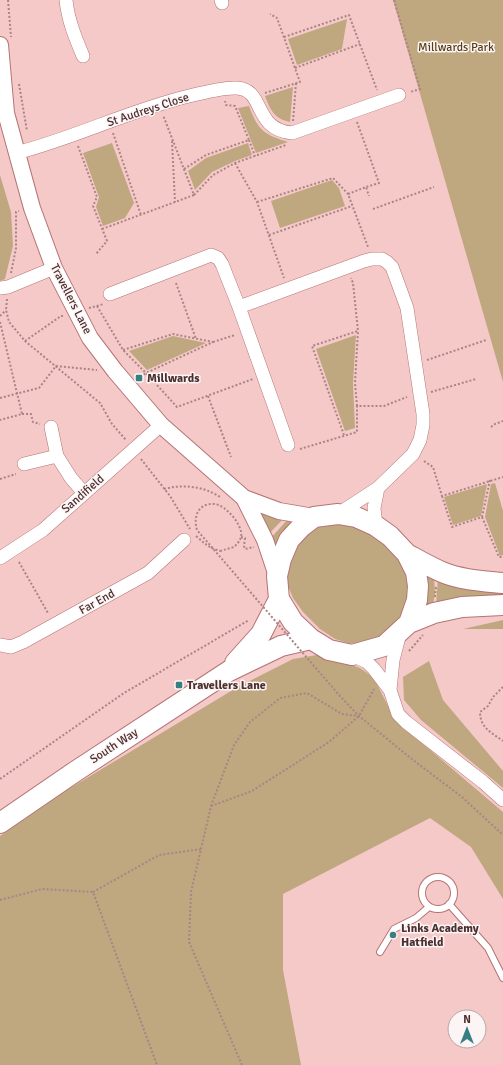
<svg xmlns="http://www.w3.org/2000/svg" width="503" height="1065" font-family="Signika,sans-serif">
	<rect width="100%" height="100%" fill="#f6c9c9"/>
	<!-- green -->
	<path fill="#bfa780" d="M 393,0 L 503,0 L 503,382 Z
		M 347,19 L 342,49 L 297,65 L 288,39 Z
		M 293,87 L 290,122 C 275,119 270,110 265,96 Z
		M 249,106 C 258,130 263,134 288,142 L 256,153 L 238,108 Z
		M 112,143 L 134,203 L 125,218 L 103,226 L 96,207 L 99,197 L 83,153 Z
		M 248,143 L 252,155 L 235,161 L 212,172 L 195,190 L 188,171 L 206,158 Z
		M 0,175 L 11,212 L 13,246 L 5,279 L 0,281 Z
		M 332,180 L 339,188 L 345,206 L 280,228 L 271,201 Z
		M 356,335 L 353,383 L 355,428 L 345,431 L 316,349 Z
		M 173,336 L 206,343 L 147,370 L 129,351 Z
		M 495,483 L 503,511 L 503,555 L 500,556 L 485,517 L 491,484 Z
		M 487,484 L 481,516 L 453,525 L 444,497 Z
		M 262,509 L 284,518 L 268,535 L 256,514 Z
		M 288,519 L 296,520 L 287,528 L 274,548 L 270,539 Z
		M 331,523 L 355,526 L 369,533 L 386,546 L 400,560 L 407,574 L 409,587 L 404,616 L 386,635 L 360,644 L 348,643 L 335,639 L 320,629 L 303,612 L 293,598 L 287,583 L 287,570 L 289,558 L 305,535 L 316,527 Z
		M 425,572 L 434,576 L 435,593 L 433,605 L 425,608 Z
		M 438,578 L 503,590 L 503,599 L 436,605 Z
		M 503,620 L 503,629 L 463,629 Z
		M 323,654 L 360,668 L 374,678 L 395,720 L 503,812 L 503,899 L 471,847 L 430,818 L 283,894 L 283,970 L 301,1065 L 0,1065 L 0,836 L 62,793 L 236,688 L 293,659 Z
		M 429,661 L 443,700 L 503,771 L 503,788 L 421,720 L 404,700 L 403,677 Z"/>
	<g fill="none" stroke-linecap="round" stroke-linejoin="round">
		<defs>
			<path id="service" d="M422 893a16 16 0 1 1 32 0a16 16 0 1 1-32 0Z
				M 449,904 L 488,948 L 503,978
				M 380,952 L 394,929 L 416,918 L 429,907"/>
			<path id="minor" d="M 66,0 C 68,20 75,37 83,56
				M 221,0 L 222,3
				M 16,153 C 75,138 130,110 189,96 C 201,93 226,87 237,88 C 266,90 252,129 292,133 L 399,95
				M 0,288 L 8,287 L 54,268
				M 110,294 L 211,255 L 218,258 L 222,264 L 239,307 L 364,261 L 372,259 L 382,259 L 387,262 L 392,267 L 407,308 L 423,414 L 423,425 L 420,440 L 413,454 L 378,488 L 338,514
				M 239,307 L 288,445
				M 51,427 L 57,456 L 71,478 L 84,493
				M 24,464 L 57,456
				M 376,526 L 374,508 L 378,488
				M 0,558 L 43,530 L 161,425
				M 0,645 L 11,647 L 23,642 L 148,573 L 184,540
				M 352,655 L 367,662 L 374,669 L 390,690 L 398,714 L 406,722 L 483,782 L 503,800
				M 390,690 L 393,660 L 400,633"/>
			<path id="tertiary" d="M 0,45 L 6,113 L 32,208 L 54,268 L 90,338 L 115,371 L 161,425 L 244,498 L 279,511 L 314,517
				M 244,498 L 265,540 L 277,576"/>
			<path id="primary" d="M 338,514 L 356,517 L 376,526 L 390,536 L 407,554 L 416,572 L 418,586 L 417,600 L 409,623 L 384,646 L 352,655 L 329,650 L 311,639 L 293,622 L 279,599 L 277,576 L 281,559 L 289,540 L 301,527 L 314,517 Z
				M 407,554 C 418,560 430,567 442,572 C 461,580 483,581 503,583
				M 409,623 L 434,613 L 462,607 L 503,605
				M 235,663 L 261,634 L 279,599
				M 0,823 L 76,771 L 229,671 L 281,646 L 311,639"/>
		</defs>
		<!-- service casing -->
		<use href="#service" stroke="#b67373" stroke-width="8"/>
		<!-- minor casing -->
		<use href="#minor" stroke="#b67373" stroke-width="14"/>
		<!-- tertiary casing -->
		<use href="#tertiary" stroke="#b67373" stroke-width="18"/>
		<!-- primary casing -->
		<use href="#primary" stroke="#b67373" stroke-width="22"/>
		<!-- path -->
		<path stroke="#aa8484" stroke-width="2" stroke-dasharray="2 2" stroke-linecap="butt" d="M 8,0 L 11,37
			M 394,0 L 420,89 L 410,92
			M 284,37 L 349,15 L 377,90
			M 295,68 L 360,44
			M 19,84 L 27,131
			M 265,93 L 300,82 L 277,18 L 270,14
			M 293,121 L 296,83
			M 357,122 L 379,183 L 366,187
			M 113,133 L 141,215
			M 249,140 L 255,156
			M 172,141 L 175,202
			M 78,146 L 97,197 L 93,206 L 107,241 L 96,254
			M 235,163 L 257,202 L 284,278
			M 184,169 L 206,155 L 249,140 L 235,106 L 226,105 L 225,101
			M 348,194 L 366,187 L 369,196
			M 194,195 L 213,175 L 235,163 L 286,145
			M 257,202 L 333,178 L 348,194 L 368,247
			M 373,209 L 434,187
			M 102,229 L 194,195 L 163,115
			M 269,235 L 352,206
			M 11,273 L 16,248 L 16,212 L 19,211
			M 176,283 L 196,339
			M 7,299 L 6,310 L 9,322 L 25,341 L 100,403 L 112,424 L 126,440
			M 97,306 L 123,350 L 146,373 L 177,407 L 253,379
			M 89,308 L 104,304
			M 0,316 L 6,310
			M 0,322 L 22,414 L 0,420
			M 25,341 L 61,316 L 63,316
			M 213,342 L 235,335
			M 123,350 L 173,334 L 213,342 L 146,373 L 139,378
			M 427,360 L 486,340
			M 431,392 L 476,379
			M 208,396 L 231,457
			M 0,398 L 39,388 L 56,366 L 97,370
			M 357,406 L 355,383 L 358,331
			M 22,414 L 31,414 L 33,422 L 40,424
			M 491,427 L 495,424 L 503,421
			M 344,435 L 312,346 L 358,331 L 353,283 L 351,278
			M 300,449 L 357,432 L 357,406 L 384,406 L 407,397
			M 141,459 L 170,496 L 190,529
			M 424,461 L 433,467 L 442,496 L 503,477
			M 0,479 L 16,474
			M 164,489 C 183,484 203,486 220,497
			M 442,496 L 452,527 L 482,517 L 490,480
			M 482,517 L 499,557 L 503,557
			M 196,536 C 204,543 209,548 220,551
			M 241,537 L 245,538 L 244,546 L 245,549 L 254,547
			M 19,562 L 48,613
			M 435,597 L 436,587
			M 409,651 L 423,635
			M 503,687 L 493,697 L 488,706 L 480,712 C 480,728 492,733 503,741
			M 339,695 L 359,716 L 413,760 L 462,797 L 503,835
			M 0,779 L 124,693 L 249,620
			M 211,806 L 252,791 L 329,742 L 359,716 L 374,689
			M 93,892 L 159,855 L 202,849
			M 0,900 L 42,889 L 93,892 L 157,1065
			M 242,1065 L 189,942 L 191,892 L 211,806 L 234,745 L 250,722 L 280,698 L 307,693 L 342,714 L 359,716"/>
		<!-- service -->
		<use href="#service" stroke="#fff" stroke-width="6"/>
		<!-- minor -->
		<use href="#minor" stroke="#fff" stroke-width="13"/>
		<!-- tertiary -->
		<use href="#tertiary" stroke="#fff" stroke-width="16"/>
		<!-- primary -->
		<use href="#primary" stroke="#fff" stroke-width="20"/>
		<!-- path-bridge -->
		<path stroke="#aa8484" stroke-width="2" stroke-dasharray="2 2" stroke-linecap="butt" d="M 220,551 L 234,547 C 237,544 240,541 241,537 C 244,526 225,504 214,504 C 198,503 193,517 197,530 L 339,695"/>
	</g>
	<!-- markers -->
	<g fill="#377f83" stroke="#fdf5f5" stroke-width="1.5">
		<rect x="135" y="374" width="8" height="8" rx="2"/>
		<rect x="175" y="681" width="8" height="8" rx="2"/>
		<circle cx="393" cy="935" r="4"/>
	</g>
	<g text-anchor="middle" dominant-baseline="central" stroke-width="3" stroke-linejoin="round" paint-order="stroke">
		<!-- park labels -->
		<g font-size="12" fill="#573f15" stroke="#fdf5f5">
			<text x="456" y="47">Millwards Park</text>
		</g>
		<!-- street labels -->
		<g font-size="12" fill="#4c2f2f" stroke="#fdf5f5">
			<text transform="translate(148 110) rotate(-18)">St Audreys Close</text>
			<text transform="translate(71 299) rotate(63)">Travellers Lane</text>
			<text transform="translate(83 494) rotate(-41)">Sandifield</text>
			<text transform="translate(97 602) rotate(-29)">Far End</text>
			<text transform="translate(114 746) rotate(-33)">South Way</text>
		</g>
		<!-- poi labels -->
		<g font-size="12" font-weight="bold" fill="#4c2f2f" stroke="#fdf5f5" text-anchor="start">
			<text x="147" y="378">Millwards</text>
			<text x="187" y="685">Travellers Lane</text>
			<text x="401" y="928">Links Academy<tspan x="401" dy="14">Hatfield</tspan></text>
		</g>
	</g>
	<!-- north arrow -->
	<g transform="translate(467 1029)"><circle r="19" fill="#fdf5f5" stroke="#b6a6a6"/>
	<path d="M0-3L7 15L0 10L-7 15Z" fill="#377f83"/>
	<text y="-6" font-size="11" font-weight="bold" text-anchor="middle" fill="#4c2f2f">N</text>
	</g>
</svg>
